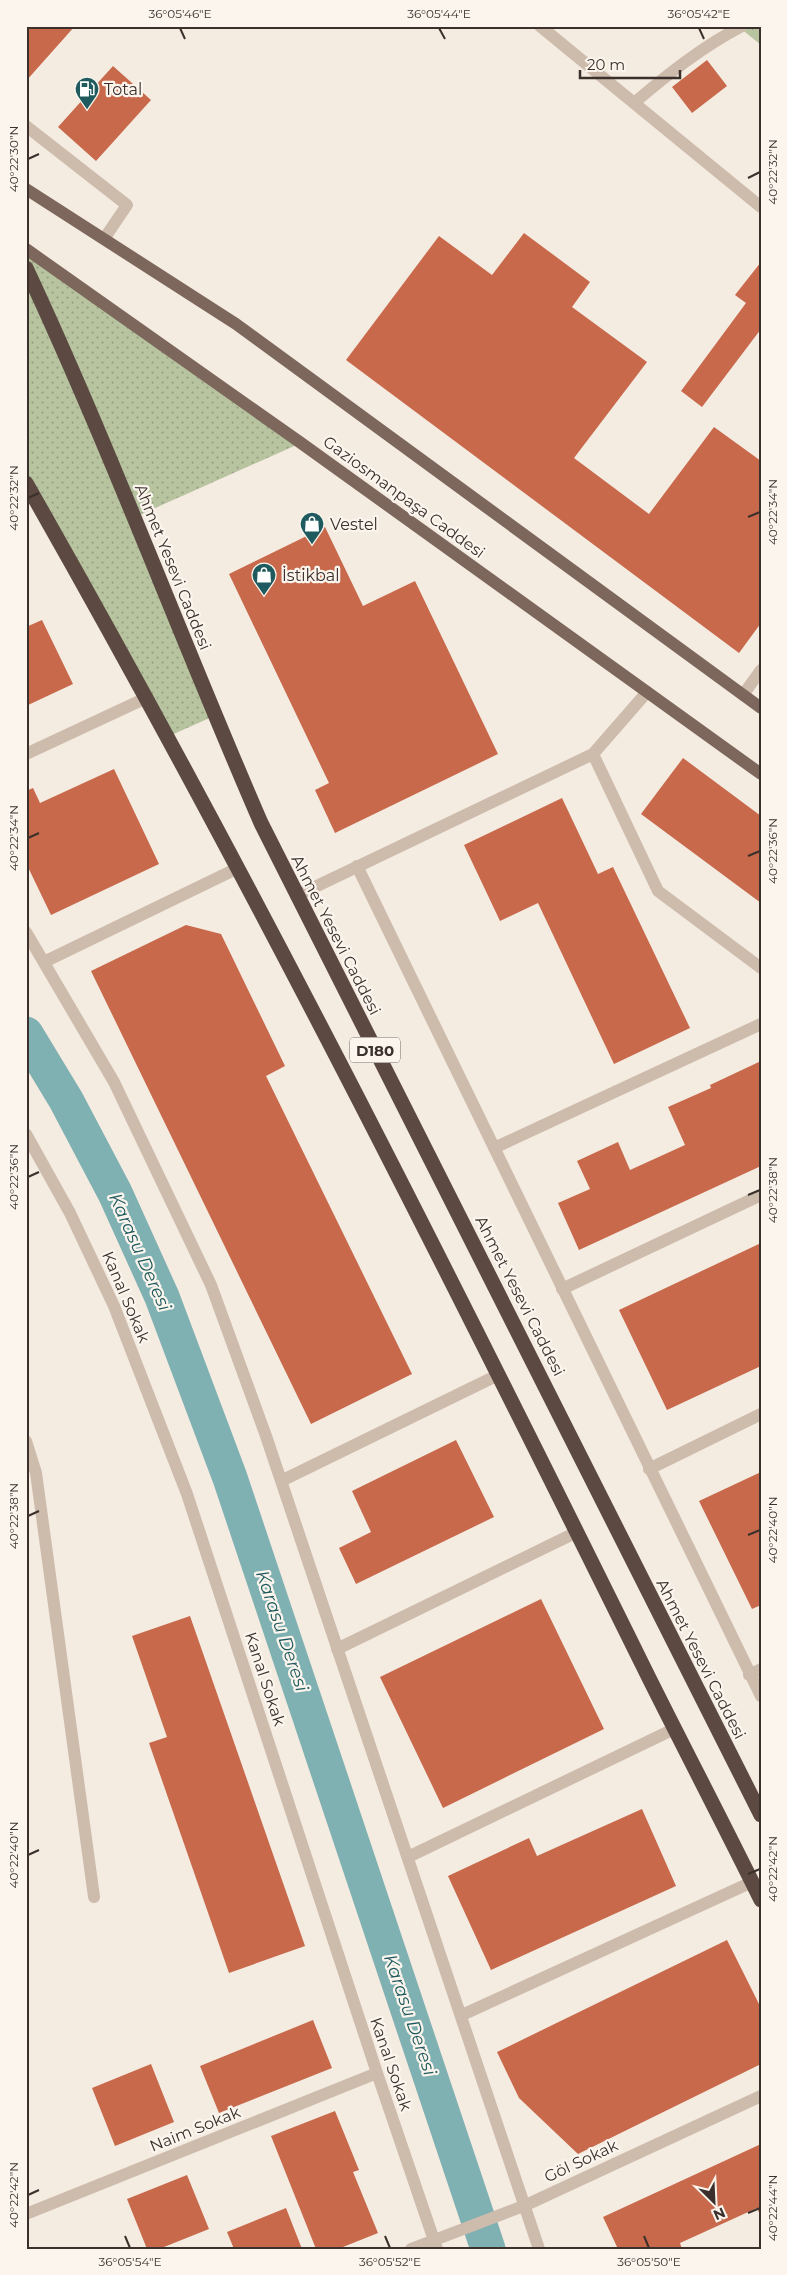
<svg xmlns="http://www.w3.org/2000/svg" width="787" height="2275" font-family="Montserrat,sans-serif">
	<defs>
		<pattern id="grass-dots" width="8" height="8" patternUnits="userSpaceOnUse" patternTransform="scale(1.25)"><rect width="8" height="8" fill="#b8c4a0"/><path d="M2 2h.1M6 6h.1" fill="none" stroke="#97a083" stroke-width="1.8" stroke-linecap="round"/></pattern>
		<pattern id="forest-crowns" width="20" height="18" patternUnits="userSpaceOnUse" patternTransform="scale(1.25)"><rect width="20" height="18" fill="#b8c4a0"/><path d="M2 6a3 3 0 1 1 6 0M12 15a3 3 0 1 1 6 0" fill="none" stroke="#97a083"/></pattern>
	</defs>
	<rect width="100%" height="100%" fill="#f4ebe1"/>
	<!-- grass -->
	<path fill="url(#grass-dots)" d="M 26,249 L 301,443 L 135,517 L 214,716 L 167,737 L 26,483 Z"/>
	<!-- forest -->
	<path fill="url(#forest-crowns)" d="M 742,26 L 761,26 L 761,45 L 740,28 Z"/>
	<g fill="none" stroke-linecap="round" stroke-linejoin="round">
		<!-- canal -->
		<path stroke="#7fb0b2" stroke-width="35" d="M 26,1034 L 66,1100 L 115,1193 L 162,1297 L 230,1478 L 488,2249"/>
	</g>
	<!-- building -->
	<path fill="#c8694b" d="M 26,26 L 75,26 L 26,81 Z
		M 707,60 L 727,86 L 692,113 L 672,87 Z
		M 113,66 L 151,100 L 96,161 L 58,127 Z
		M 524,233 L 590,282 L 572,307 L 647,362 L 574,458 L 649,514 L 714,427 L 761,461 L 761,623 L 739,653 L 346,360 L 439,236 L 492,275 Z
		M 761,262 L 761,329 L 702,407 L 681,391 L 746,303 L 735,295 Z
		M 325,527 L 363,606 L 415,581 L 498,754 L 335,833 L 315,790 L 329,783 L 229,574 Z
		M 42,620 L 73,684 L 26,706 L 26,627 Z
		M 683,758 L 761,816 L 761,903 L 641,814 Z
		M 114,769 L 159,864 L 51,915 L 26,863 L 26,791 L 33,788 L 40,803 Z
		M 562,798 L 598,874 L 613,867 L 690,1028 L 614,1064 L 538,903 L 500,921 L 464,845 Z
		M 186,925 L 221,934 L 285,1066 L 266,1076 L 412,1374 L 311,1424 L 91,971 Z
		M 761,1061 L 761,1166 L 579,1250 L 558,1203 L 590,1189 L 577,1161 L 618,1142 L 630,1170 L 685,1145 L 668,1107 L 711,1088 L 710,1085 Z
		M 761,1243 L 761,1366 L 667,1410 L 619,1310 Z
		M 456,1440 L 494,1517 L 356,1584 L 339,1548 L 371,1532 L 352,1491 Z
		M 761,1472 L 761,1605 L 752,1609 L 699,1501 Z
		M 541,1599 L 604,1729 L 443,1808 L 380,1677 Z
		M 190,1616 L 305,1946 L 229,1973 L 149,1743 L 167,1737 L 132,1636 Z
		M 642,1809 L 676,1886 L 491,1970 L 448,1876 L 529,1838 L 537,1856 Z
		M 727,1940 L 761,2008 L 761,2064 L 578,2154 L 519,2098 L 497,2052 Z
		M 313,2020 L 332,2068 L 219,2113 L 200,2066 Z
		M 151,2064 L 174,2122 L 115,2146 L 92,2088 Z
		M 335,2111 L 359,2170 L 353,2172 L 378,2233 L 338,2249 L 316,2249 L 271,2136 Z
		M 761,2144 L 761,2217 L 757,2208 L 680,2243 L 682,2249 L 618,2249 L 603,2217 Z
		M 187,2175 L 209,2229 L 159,2249 L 147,2249 L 127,2199 Z
		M 286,2208 L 302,2249 L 234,2249 L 227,2232 Z"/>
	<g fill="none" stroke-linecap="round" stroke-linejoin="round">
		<!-- minor -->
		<path stroke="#cdbbac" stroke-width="12" d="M 540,26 L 761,207
			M 634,103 C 668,74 702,47 742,26
			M 26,126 L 127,205 L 104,239
			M 743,695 L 761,670
			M 26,754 L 146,698
			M 593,754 L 658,891 L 761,968
			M 357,866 L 761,1696
			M 296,896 L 593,754 L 647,692
			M 26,932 L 114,1082 L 211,1285 L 266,1436 L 539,2249
			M 44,962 L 238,868
			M 26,1134 L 70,1213 L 114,1306 L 187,1494 L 377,2073 L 437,2249
			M 494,1148 L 761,1024
			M 562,1289 L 761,1195
			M 26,1441 L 36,1473 L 94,1897
			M 649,1469 L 761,1414
			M 281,1481 L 498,1375
			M 337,1649 L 577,1532
			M 749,1675 L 761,1669
			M 408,1857 L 674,1729
			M 462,2015 L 752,1882
			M 26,2214 L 377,2073
			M 411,2249 L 526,2205 L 761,2096"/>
		<!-- major -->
		<path stroke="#7d675c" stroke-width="12" d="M 26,189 L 236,324 L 761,708
			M 26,249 L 301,443 L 761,774"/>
		<!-- highway -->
		<path stroke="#5c4a42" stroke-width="15" d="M 26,268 C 111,450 181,639 261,823 L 761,1815
			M 26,483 C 249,874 450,1275 649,1678 C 686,1752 724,1825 761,1900"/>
	</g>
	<!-- ticks -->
	<path fill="none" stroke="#3b302b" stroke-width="2" d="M 180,28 L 185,39M 439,28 L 445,39M 699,28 L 704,39M 28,159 L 39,154M 748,178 L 760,172M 28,498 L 39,493M 748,517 L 760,512M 28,838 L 39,833M 748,856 L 760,851M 28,1177 L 39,1172M 748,1195 L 760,1190M 28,1516 L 39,1511M 748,1535 L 760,1530M 28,1855 L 39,1850M 748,1874 L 760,1869M 28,2195 L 39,2190M 748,2213 L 760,2208M 125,2236 L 130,2248M 385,2236 L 390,2248M 644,2236 L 649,2248"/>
	<!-- icons -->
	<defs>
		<symbol id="fuel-pin" viewBox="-11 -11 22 30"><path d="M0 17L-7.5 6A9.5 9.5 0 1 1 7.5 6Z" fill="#1f5a5e" stroke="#fbf5ee"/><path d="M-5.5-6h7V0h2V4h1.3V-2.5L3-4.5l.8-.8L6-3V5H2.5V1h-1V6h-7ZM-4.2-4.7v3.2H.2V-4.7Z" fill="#fff"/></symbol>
		<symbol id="shop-pin" viewBox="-11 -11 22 30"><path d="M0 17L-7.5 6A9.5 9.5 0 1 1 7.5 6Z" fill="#1f5a5e" stroke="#fbf5ee"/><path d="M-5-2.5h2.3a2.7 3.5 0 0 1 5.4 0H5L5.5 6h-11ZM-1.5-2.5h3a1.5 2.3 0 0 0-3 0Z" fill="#fff"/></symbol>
	</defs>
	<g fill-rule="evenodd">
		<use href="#fuel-pin" x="73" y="75" width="28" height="38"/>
		<use href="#shop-pin" x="298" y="510" width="28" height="38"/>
		<use href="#shop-pin" x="250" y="561" width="28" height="38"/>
	</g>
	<g text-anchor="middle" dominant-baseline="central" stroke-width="4.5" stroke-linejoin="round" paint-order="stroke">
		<!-- shield labels -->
		<rect fill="#fbf5ee" stroke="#756b66" stroke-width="1" x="350" y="1037.5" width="50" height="25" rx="4"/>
		<g font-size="15" font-weight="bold" fill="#3b302b">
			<text x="375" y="1050">D180</text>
		</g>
		<!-- poi labels -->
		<g font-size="16" fill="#3b302b" stroke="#fbf5ee" text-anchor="start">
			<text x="104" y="89">Total</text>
			<text x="330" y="524">Vestel</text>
			<text x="282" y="575">İstikbal</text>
		</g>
		<!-- street labels -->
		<g font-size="16" fill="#3b302b" stroke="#fbf5ee">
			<text transform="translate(404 497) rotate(36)">Gaziosmanpaşa Caddesi</text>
			<text transform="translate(173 567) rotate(68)">Ahmet Yesevi Caddesi</text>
			<text transform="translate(336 935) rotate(63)">Ahmet Yesevi Caddesi</text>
			<text transform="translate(520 1296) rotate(63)">Ahmet Yesevi Caddesi</text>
			<text transform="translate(126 1297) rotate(67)">Kanal Sokak</text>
			<text transform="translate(701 1659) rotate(63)">Ahmet Yesevi Caddesi</text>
			<text transform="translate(265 1679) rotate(72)">Kanal Sokak</text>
			<text transform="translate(391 2064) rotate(71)">Kanal Sokak</text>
			<text transform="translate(195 2129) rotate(-22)">Naim Sokak</text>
			<text transform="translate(581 2161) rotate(-25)">Göl Sokak</text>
		</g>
		<!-- water labels -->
		<g font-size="18" font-style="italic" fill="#1f5a5e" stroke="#fbf5ee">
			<text transform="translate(140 1252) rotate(66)">Karasu Deresi</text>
			<text transform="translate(282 1631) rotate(71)">Karasu Deresi</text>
			<text transform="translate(410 2015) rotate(71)">Karasu Deresi</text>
		</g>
	</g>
	<!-- border -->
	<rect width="787" height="2275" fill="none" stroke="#fbf5ee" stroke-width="55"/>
	<!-- north arrow -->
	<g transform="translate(714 2202) rotate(156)" stroke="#fbf5ee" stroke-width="4" paint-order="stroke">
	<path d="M0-4L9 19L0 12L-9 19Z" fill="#3b302b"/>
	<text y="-8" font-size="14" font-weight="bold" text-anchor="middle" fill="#3b302b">N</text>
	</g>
	<!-- scale -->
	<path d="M580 70v8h100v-8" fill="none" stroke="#3b302b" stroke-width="2.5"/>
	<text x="587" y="70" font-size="15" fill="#3b302b" stroke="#fbf5ee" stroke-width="4" paint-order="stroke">20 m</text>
	<rect x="28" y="28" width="732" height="2220" fill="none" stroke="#3b302b" stroke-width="2"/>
	<g font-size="12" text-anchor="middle" fill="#3b302b">
		<text x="180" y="18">36°05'46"E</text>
		<text x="439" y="18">36°05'44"E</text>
		<text x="699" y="18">36°05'42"E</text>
		<text transform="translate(14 159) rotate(-90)" y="4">40°22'30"N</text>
		<text transform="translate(773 172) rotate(-90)" y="4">40°22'32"N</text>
		<text transform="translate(14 498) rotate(-90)" y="4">40°22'32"N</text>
		<text transform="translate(773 512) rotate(-90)" y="4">40°22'34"N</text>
		<text transform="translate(14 838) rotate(-90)" y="4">40°22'34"N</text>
		<text transform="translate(773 851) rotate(-90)" y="4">40°22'36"N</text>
		<text transform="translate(14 1177) rotate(-90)" y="4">40°22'36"N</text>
		<text transform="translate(773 1190) rotate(-90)" y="4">40°22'38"N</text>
		<text transform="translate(14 1516) rotate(-90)" y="4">40°22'38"N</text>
		<text transform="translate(773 1530) rotate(-90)" y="4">40°22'40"N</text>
		<text transform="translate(14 1855) rotate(-90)" y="4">40°22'40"N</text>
		<text transform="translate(773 1869) rotate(-90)" y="4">40°22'42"N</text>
		<text transform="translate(14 2195) rotate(-90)" y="4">40°22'42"N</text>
		<text transform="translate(773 2208) rotate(-90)" y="4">40°22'44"N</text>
		<text x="130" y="2266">36°05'54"E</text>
		<text x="390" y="2266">36°05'52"E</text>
		<text x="649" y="2266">36°05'50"E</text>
	</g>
</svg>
